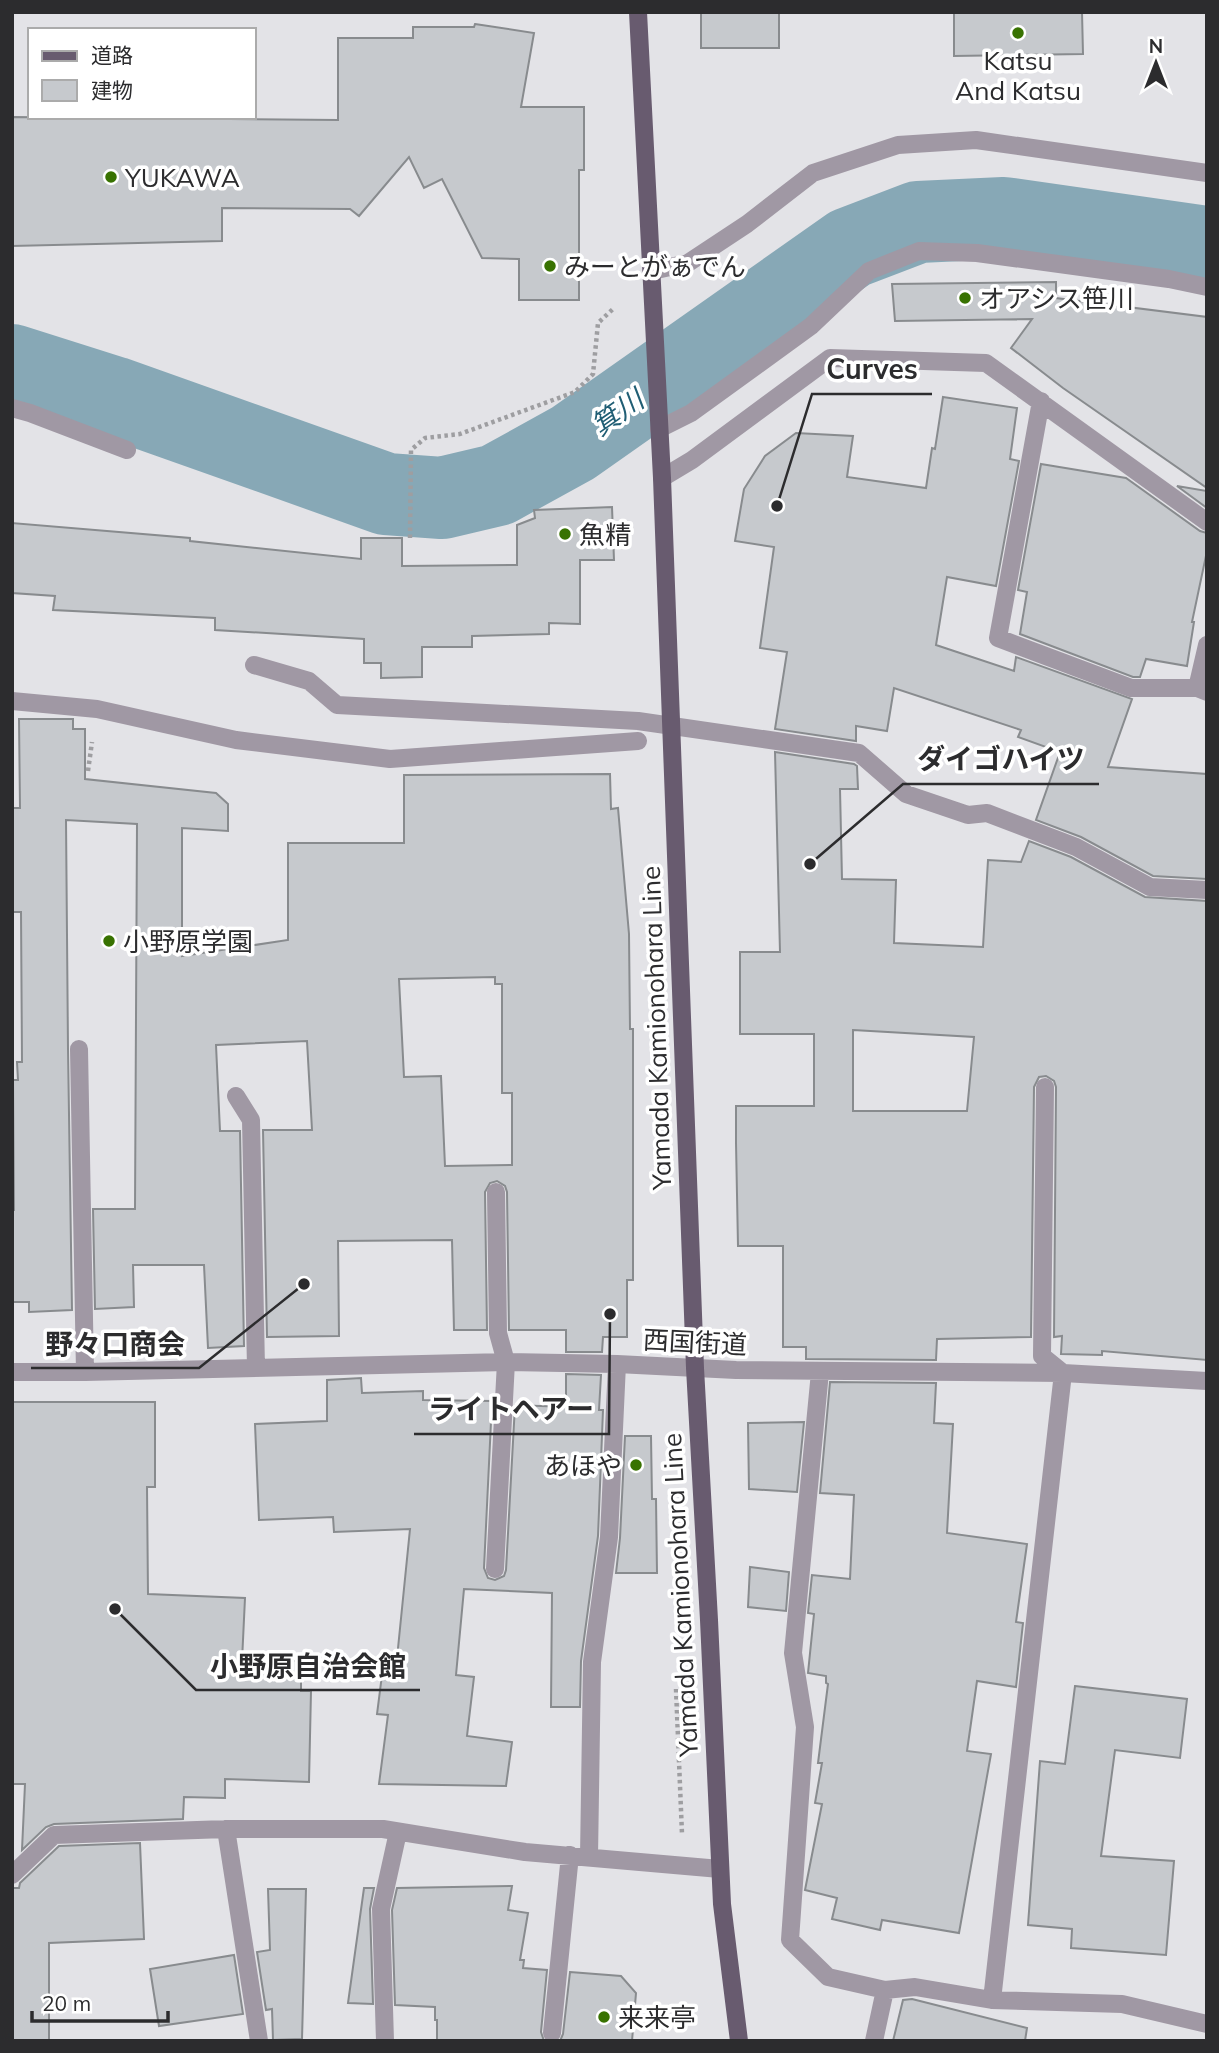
<svg xmlns="http://www.w3.org/2000/svg" width="1219" height="2053" font-family="Mulish,'Noto Sans JP',sans-serif">
	<rect width="100%" height="100%" fill="#e3e3e7"/>
	<g fill="none" stroke-linecap="round" stroke-linejoin="round">
		<!-- river -->
		<path stroke="#87a8b6" stroke-width="82" d="M 12,365 L 113,397 L 386,494 L 442,498 L 497,485 L 573,443 L 850,248 L 918,222 L 1004,218 L 1207,247"/>
	</g>
	<!-- building -->
	<path fill="#c6c9cd" stroke="#888b8e" stroke-width="2" fill-rule="evenodd" d="M 701,12 L 779,12 L 779,48 L 701,48 Z
		M 954,12 L 1082,12 L 1083,54 L 954,56 Z
		M 475,24 L 534,33 L 521,107 L 584,107 L 584,170 L 579,170 L 579,300 L 519,300 L 519,259 L 482,258 L 442,179 L 424,188 L 409,157 L 359,216 L 350,209 L 222,208 L 222,241 L 12,246 L 12,117 L 338,120 L 338,38 L 413,38 L 413,27 L 474,27 Z
		M 1056,282 L 1056,298 L 1207,317 L 1207,488 L 1063,388 L 1011,348 L 1032,319 L 895,321 L 892,284 Z
		M 943,397 L 1017,408 L 1010,459 L 1019,461 L 996,586 L 947,577 L 936,645 L 1014,671 L 1016,657 L 1132,699 L 1108,767 L 1207,774 L 1207,879 L 1153,876 L 1081,837 L 1036,820 L 1060,752 L 1018,737 L 1021,730 L 894,688 L 887,731 L 856,726 L 856,741 L 775,729 L 787,652 L 760,648 L 774,547 L 735,541 L 744,489 L 765,456 L 796,433 L 853,436 L 847,477 L 926,488 L 932,448 L 935,449 Z
		M 1041,464 L 1126,478 L 1200,531 L 1207,533 L 1207,551 L 1192,622 L 1194,622 L 1187,666 L 1146,659 L 1140,677 L 1133,677 L 1020,634 L 1027,592 L 1018,590 Z
		M 1177,486 L 1207,491 L 1207,508 Z
		M 612,507 L 614,560 L 580,560 L 580,624 L 549,623 L 549,634 L 472,636 L 472,647 L 422,647 L 422,677 L 381,678 L 381,663 L 364,663 L 364,639 L 215,630 L 215,618 L 53,610 L 55,596 L 12,593 L 12,523 L 190,538 L 190,541 L 361,559 L 361,538 L 402,538 L 402,566 L 517,565 L 517,525 L 535,518 L 534,510 Z
		M 19,719 L 73,719 L 73,729 L 85,729 L 85,779 L 216,793 L 228,804 L 228,831 L 182,828 L 182,956 L 288,940 L 288,843 L 404,843 L 404,775 L 610,774 L 611,809 L 618,808 L 629,934 L 630,1029 L 633,1029 L 633,1280 L 627,1280 L 627,1337 L 603,1337 L 602,1352 L 566,1352 L 566,1330 L 509,1330 L 507,1192 L 505,1186 L 497,1181 L 490,1183 L 485,1192 L 487,1330 L 454,1330 L 452,1240 L 338,1241 L 339,1336 L 267,1337 L 263,1130 L 312,1130 L 307,1041 L 216,1045 L 220,1131 L 240,1131 L 244,1346 L 208,1348 L 204,1265 L 133,1265 L 134,1307 L 95,1309 L 93,1209 L 135,1209 L 137,824 L 66,820 L 68,1049 L 72,1310 L 29,1312 L 29,1302 L 12,1302 L 12,1210 L 14,1210 L 13,1080 L 18,1080 L 17,1062 L 22,1062 L 21,912 L 12,912 L 12,808 L 20,808 ZM 495,977 L 495,984 L 502,984 L 502,1093 L 512,1093 L 512,1165 L 445,1166 L 441,1076 L 404,1077 L 399,979 Z
		M 775,752 L 854,764 L 857,766 L 858,789 L 840,789 L 842,879 L 896,880 L 894,943 L 983,947 L 988,860 L 1021,862 L 1029,841 L 1071,857 L 1145,897 L 1207,901 L 1207,1360 L 1102,1351 L 1102,1355 L 1061,1354 L 1062,1336 L 1054,1337 L 1056,1087 L 1054,1081 L 1046,1076 L 1039,1077 L 1034,1087 L 1031,1337 L 937,1339 L 936,1360 L 806,1359 L 806,1347 L 783,1347 L 783,1246 L 738,1246 L 736,1143 L 736,1106 L 814,1106 L 814,1034 L 740,1034 L 740,952 L 780,952 ZM 853,1030 L 974,1037 L 967,1111 L 853,1111 Z
		M 566,1374 L 601,1375 L 599,1410 L 603,1410 L 598,1536 L 581,1661 L 580,1707 L 551,1707 L 552,1593 L 464,1589 L 456,1675 L 474,1677 L 467,1736 L 512,1742 L 506,1786 L 379,1784 L 388,1715 L 377,1714 L 383,1667 L 396,1668 L 410,1529 L 334,1532 L 333,1517 L 259,1520 L 255,1424 L 327,1421 L 327,1380 L 361,1378 L 362,1393 L 423,1391 L 423,1400 L 492,1401 L 484,1568 L 488,1578 L 495,1580 L 504,1576 L 506,1570 L 515,1405 L 566,1407 Z
		M 830,1382 L 936,1383 L 934,1423 L 953,1424 L 947,1533 L 1027,1544 L 1016,1622 L 1023,1623 L 1016,1687 L 977,1681 L 967,1751 L 991,1754 L 959,1933 L 882,1920 L 880,1930 L 832,1919 L 837,1898 L 805,1890 L 822,1804 L 815,1803 L 822,1763 L 818,1763 L 828,1684 L 826,1683 L 826,1676 L 808,1673 L 814,1614 L 808,1613 L 812,1575 L 850,1579 L 854,1495 L 820,1493 Z
		M 12,1402 L 155,1402 L 155,1487 L 147,1487 L 148,1594 L 245,1598 L 242,1661 L 301,1661 L 301,1691 L 311,1691 L 309,1782 L 225,1779 L 225,1798 L 184,1797 L 183,1819 L 54,1824 L 46,1827 L 22,1850 L 25,1784 L 12,1784 Z
		M 804,1422 L 797,1492 L 749,1489 L 748,1423 Z
		M 625,1436 L 651,1436 L 652,1499 L 656,1499 L 657,1573 L 616,1573 L 620,1538 Z
		M 750,1567 L 789,1572 L 786,1611 L 748,1607 Z
		M 1075,1686 L 1187,1699 L 1180,1758 L 1115,1750 L 1101,1856 L 1174,1861 L 1166,1955 L 1071,1948 L 1072,1929 L 1028,1925 L 1040,1761 L 1065,1764 Z
		M 140,1843 L 144,1939 L 49,1943 L 49,2041 L 12,2041 L 12,1888 L 19,1888 L 20,1883 L 59,1846 Z
		M 512,1886 L 508,1910 L 528,1913 L 520,1960 L 524,1960 L 523,1968 L 547,1970 L 541,2032 L 544,2041 L 437,2041 L 437,2020 L 435,2020 L 435,2007 L 395,2005 L 392,1910 L 397,1888 Z
		M 364,1888 L 374,1888 L 370,1909 L 373,2004 L 348,2003 Z
		M 268,1889 L 306,1889 L 302,2039 L 273,2040 L 272,2009 L 266,2010 L 257,1952 L 270,1950 Z
		M 234,1955 L 243,2014 L 159,2026 L 150,1969 Z
		M 570,1972 L 621,1976 L 636,1993 L 632,2041 L 560,2041 L 563,2034 Z
		M 912,1999 L 1027,2028 L 1025,2041 L 893,2041 L 903,2000 Z"/>
	<g fill="none" stroke-linecap="round" stroke-linejoin="round">
		<!-- path -->
		<path stroke="#9e9ea1" stroke-width="4.5" stroke-dasharray="3.5 3.5" stroke-linecap="butt" d="M 410,538 L 411,450 L 425,438 L 460,434 L 575,392 L 593,374 L 598,323 L 613,309
			M 88,771 L 92,742
			M 676,1689 L 682,1834"/>
		<!-- minor -->
		<path stroke="#a098a4" stroke-width="18" d="M 652,271 L 688,263 L 747,224 L 813,173 L 898,145 L 976,140 L 1207,173
			M 1041,401 L 998,638 L 1131,688 L 1197,688 L 1207,692
			M 12,408 L 30,413 L 127,450
			M 659,429 L 691,413 L 811,326 L 869,271 L 919,251 L 977,253 L 1169,279 L 1207,287
			M 662,478 L 692,460 L 830,358 L 986,363 L 1207,522
			M 254,665 L 309,681 L 337,705 L 638,721 L 859,753 L 906,794 L 968,815 L 987,813 L 1076,847 L 1150,887 L 1207,890
			M 1197,688 L 1207,645
			M 12,701 L 97,709 L 236,740 L 390,759 L 638,741
			M 79,1049 L 85,1372
			M 236,1096 L 251,1120 L 256,1368
			M 12,1372 L 85,1372 L 506,1362 L 617,1364 L 736,1370 L 1063,1373 L 1207,1381
			M 820,1372 L 793,1653 L 805,1727 L 790,1940 L 828,1977 L 885,1990 L 915,1987 L 992,2000 L 1122,2004 L 1207,2024
			M 495,1569 L 506,1362 L 498,1333 L 496,1192
			M 589,1857 L 592,1662 L 609,1537 L 617,1364
			M 12,1875 L 54,1835 L 226,1829
			M 992,2000 L 1063,1373 L 1042,1356 L 1045,1087
			M 552,2033 L 570,1855
			M 259,2041 L 226,1829 L 383,1829 L 525,1852 L 720,1869
			M 385,2041 L 381,1909 L 398,1832
			M 874,2041 L 885,1990"/>
		<!-- major -->
		<path stroke="#685b6f" stroke-width="18" d="M 638,12 L 662,478 L 695,1368 L 709,1620 L 722,1904 L 739,2041"/>
	</g>
	<!-- markers -->
	<g fill="#387201" stroke="#fff" stroke-width="2.5">
		<circle cx="1018" cy="33" r="7"/>
		<circle cx="111" cy="177" r="7"/>
		<circle cx="550" cy="266" r="7"/>
		<circle cx="965" cy="298" r="7"/>
		<circle cx="565" cy="534" r="7"/>
		<circle cx="109" cy="941" r="7"/>
		<circle cx="636" cy="1465" r="7"/>
		<circle cx="604" cy="2017" r="7"/>
	</g>
	<g text-anchor="middle" dominant-baseline="central" stroke-width="7" stroke-linejoin="round" paint-order="stroke">
		<!-- poi labels -->
		<g font-size="26" fill="#2c2c2e" stroke="#fff" text-anchor="start">
			<text x="1018" y="60" text-anchor="middle">Katsu<tspan x="1018" dy="30">And Katsu</tspan></text>
			<text x="125" y="177">YUKAWA</text>
			<text x="564" y="266">みーとがぁでん</text>
			<text x="979" y="298">オアシス笹川</text>
			<text x="579" y="534">魚精</text>
			<text x="123" y="941">小野原学園</text>
			<text x="622" y="1465" text-anchor="end">あほや</text>
			<text x="618" y="2017">来来亭</text>
		</g>
		<!-- street labels -->
		<g font-size="26" fill="#2c2c2e" stroke="#fff">
			<text transform="translate(656 1028) rotate(-92)">Yamada Kamionohara Line</text>
			<text transform="translate(695 1342) rotate(3)">西国街道</text>
			<text transform="translate(680 1595) rotate(-93)">Yamada Kamionohara Line</text>
		</g>
		<!-- water labels -->
		<g font-size="28" font-style="italic" fill="#205e74" stroke="#fff">
			<text transform="translate(617 412) rotate(-35)">箕川</text>
		</g>
	</g>
	<!-- callouts -->
	<path fill="none" stroke="#2c2c2e" stroke-width="2.5" d="M777 506L812 394H932M810 864L903 784H1099M304 1284L199 1368H31M610 1314L609 1434H414M115 1609L196 1690H420"/>
	<g fill="#2c2c2e" stroke="#fff" stroke-width="2.5">
		<circle cx="777" cy="506" r="7"/>
		<circle cx="810" cy="864" r="7"/>
		<circle cx="304" cy="1284" r="7"/>
		<circle cx="610" cy="1314" r="7"/>
		<circle cx="115" cy="1609" r="7"/>
	</g>
	<g font-size="28" text-anchor="middle" font-weight="bold" fill="#2c2c2e" stroke="#fff" stroke-width="7" stroke-linejoin="round" paint-order="stroke">
		<text x="872" y="379">Curves</text>
		<text x="1001" y="769">ダイゴハイツ</text>
		<text x="115" y="1354">野々口商会</text>
		<text x="511" y="1419">ライトヘアー</text>
		<text x="308" y="1676">小野原自治会館</text>
	</g>
	<!-- border -->
	<rect width="1219" height="2053" fill="none" stroke="#2c2c2e" stroke-width="28"/>
	<!-- legend -->
	<rect x="28" y="28" width="228" height="91" fill="#ffffff" stroke="#ababab" stroke-width="2"/>
	<rect x="42" y="51" width="35" height="10" fill="#685b6f" stroke="#ababab" stroke-width="2"/>
	<text x="91" y="63" font-size="21" fill="#2c2c2e">道路</text>
	<rect x="42" y="80" width="35" height="21" fill="#c6c9cd" stroke="#ababab" stroke-width="2"/>
	<text x="91" y="98" font-size="21" fill="#2c2c2e">建物</text>
	<!-- north arrow -->
	<g transform="translate(1156 63)" stroke="#ffffff" stroke-width="5" paint-order="stroke">
	<path d="M0-5L12 26L0 18L-12 26Z" fill="#2c2c2e"/>
	<text y="-10" font-size="19" font-weight="bold" text-anchor="middle" fill="#2c2c2e">N</text>
	</g>
	<!-- scale -->
	<path d="M32 2011v10h136v-10" fill="none" stroke="#2c2c2e" stroke-width="3.5"/>
	<text x="42" y="2011" font-size="21" fill="#2c2c2e" stroke="#ffffff" stroke-width="5" paint-order="stroke">20 m</text>
</svg>
